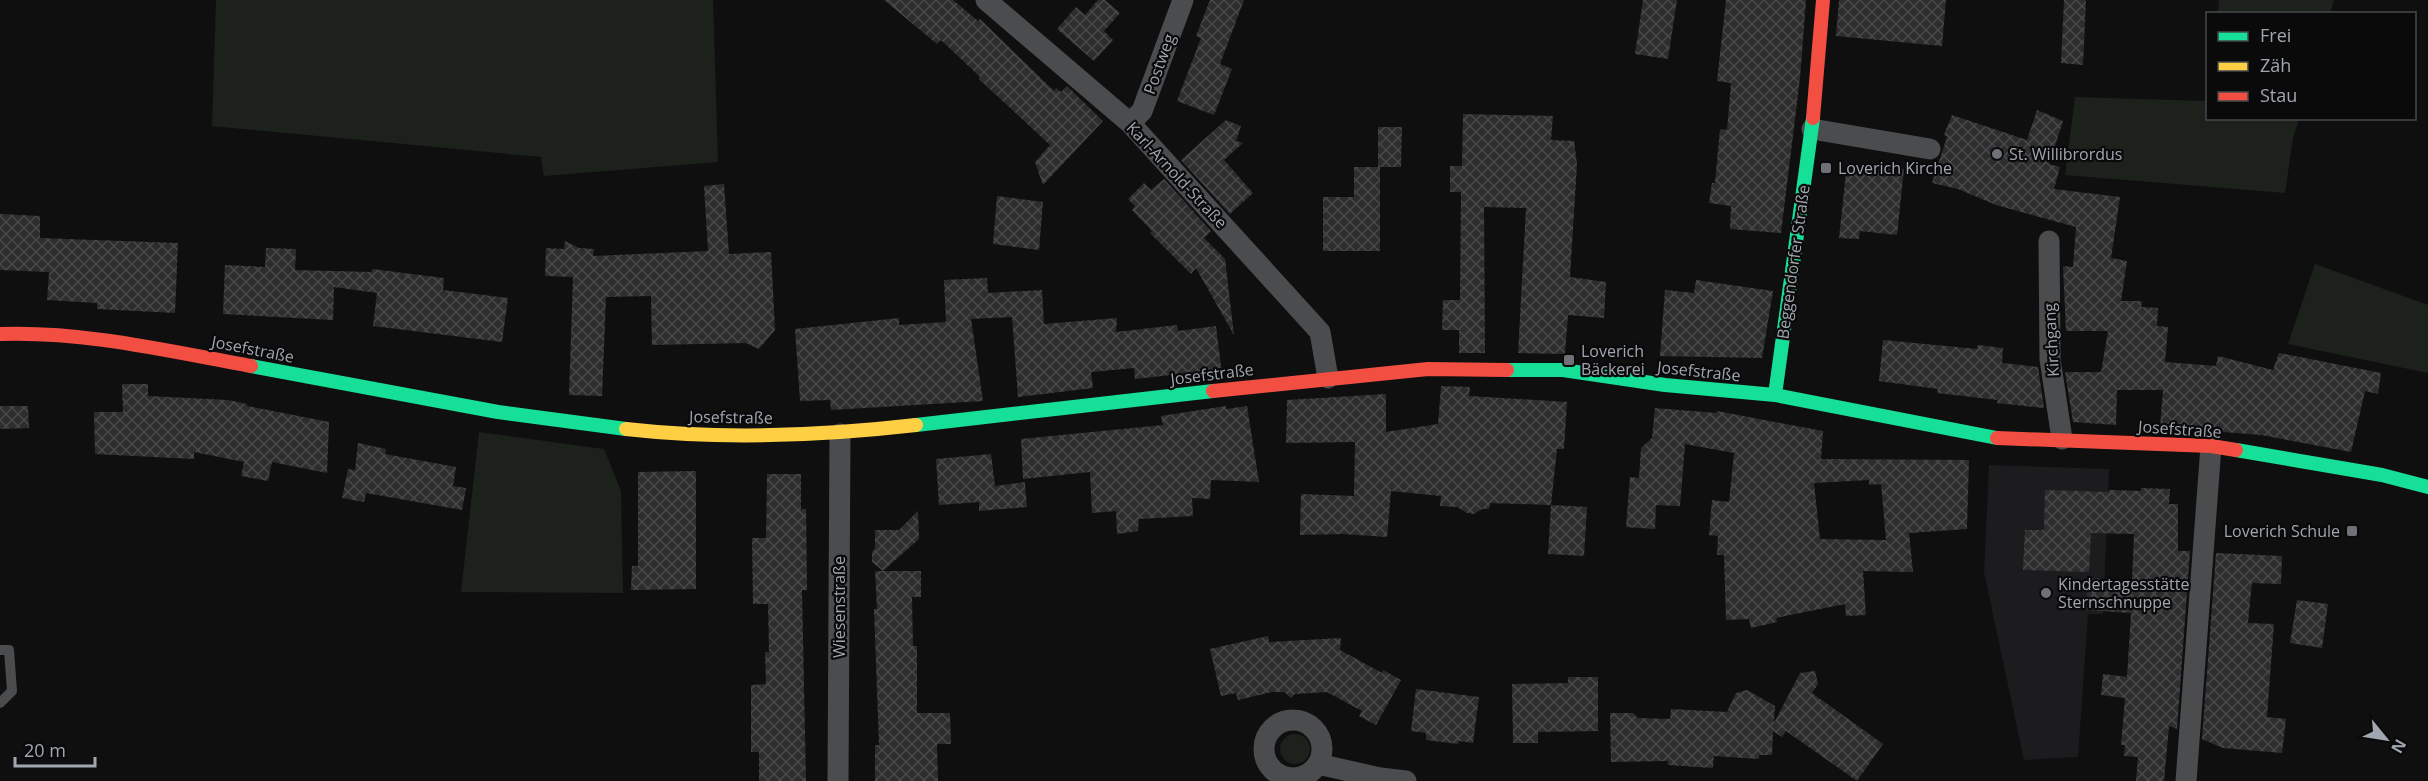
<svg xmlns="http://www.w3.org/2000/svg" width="2428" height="781" font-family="'Open Sans',sans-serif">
	<defs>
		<pattern id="building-cross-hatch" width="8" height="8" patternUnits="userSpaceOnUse" patternTransform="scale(1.5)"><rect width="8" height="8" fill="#2d2d2e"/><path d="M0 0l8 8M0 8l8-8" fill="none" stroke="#48494a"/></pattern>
	</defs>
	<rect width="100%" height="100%" fill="#0f0f10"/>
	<!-- built -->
	<path fill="#1c1c1e" d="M 1989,465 L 2109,469 L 2103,614 L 2088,614 L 2078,757 L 2024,760 L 1984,572 Z"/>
	<!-- grass -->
	<path fill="#1c211c" d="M 216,0 L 713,0 L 718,162 L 544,176 L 541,157 L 212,126 Z
		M 2219,0 L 2334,0 L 2330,13 L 2218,13 Z
		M 2075,97 L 2207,101 L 2208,118 L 2299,119 L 2293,138 L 2285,193 L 2065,175 Z
		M 2315,264 L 2428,305 L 2428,373 L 2288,344 Z
		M 479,432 L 604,449 L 621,491 L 623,593 L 461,592 Z
		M1280 749a15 15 0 1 1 30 0a15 15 0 1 1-30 0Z"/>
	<!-- building -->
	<path fill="url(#building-cross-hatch)" fill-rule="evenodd" d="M 884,0 L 953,0 L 978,21 L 980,19 L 1054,91 L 1056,88 L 1061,92 L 1067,86 L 1103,121 L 1043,185 L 1035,162 L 1050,145 L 979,79 L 980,77 L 941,40 L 937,44 Z
		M 1098,0 L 1105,0 L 1120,13 L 1104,31 L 1113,40 L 1094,61 L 1057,29 L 1076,7 L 1085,15 Z
		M 1210,0 L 1244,0 L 1220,64 L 1232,69 L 1214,115 L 1177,101 L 1201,38 L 1196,36 Z
		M 1643,0 L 1677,0 L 1668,59 L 1635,54 Z
		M 1726,0 L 1806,0 L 1800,78 L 1781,233 L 1730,229 L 1731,206 L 1709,203 L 1712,183 L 1715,183 L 1720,129 L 1727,130 L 1731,83 L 1717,81 Z
		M 1839,0 L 1946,0 L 1942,46 L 1836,36 Z
		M 2064,0 L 2086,0 L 2083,65 L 2061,63 Z
		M 2037,110 L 2063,121 L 2049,164 L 2060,167 L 2054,189 L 2120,197 L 2111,258 L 2127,261 L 2121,301 L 2142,301 L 2141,307 L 2158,308 L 2157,326 L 2168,327 L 2165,362 L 2216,366 L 2218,356 L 2273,370 L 2279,353 L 2381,373 L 2378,394 L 2365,391 L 2351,452 L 2261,435 L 2160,427 L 2163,390 L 2117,390 L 2116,425 L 2073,422 L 2065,372 L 2101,372 L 2108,331 L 2066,331 L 2063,266 L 2073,267 L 2076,227 L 1996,205 L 1958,189 L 1932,183 L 1947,137 L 1944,135 L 1952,115 L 2027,140 Z
		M 1463,114 L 1553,116 L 1551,140 L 1574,141 L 1577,164 L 1570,277 L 1606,282 L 1604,318 L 1568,315 L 1565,354 L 1518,353 L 1526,208 L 1484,207 L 1485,353 L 1459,353 L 1459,330 L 1442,330 L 1443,300 L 1460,300 L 1461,192 L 1450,192 L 1450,166 L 1462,166 Z
		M 1226,120 L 1241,126 L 1236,141 L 1243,143 L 1224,160 L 1253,193 L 1230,214 L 1181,160 Z
		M 1378,127 L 1402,127 L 1401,167 L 1378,167 Z
		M 1847,163 L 1904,169 L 1897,235 L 1860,231 L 1859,239 L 1839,238 Z
		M 1354,167 L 1380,167 L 1380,251 L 1323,251 L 1323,197 L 1354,197 Z
		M 1164,179 L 1211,231 L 1204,238 L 1225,259 L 1234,335 L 1196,268 L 1191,274 L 1150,233 L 1152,231 L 1132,210 L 1135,206 L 1128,199 L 1144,183 L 1151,190 Z
		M 724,184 L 729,254 L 771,252 L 775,330 L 759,349 L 746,343 L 652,345 L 651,296 L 606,297 L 602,396 L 569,395 L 573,277 L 545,276 L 546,248 L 564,249 L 565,241 L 579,248 L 594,249 L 593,256 L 708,251 L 704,186 Z
		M 997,196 L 1043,202 L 1039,250 L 993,244 Z
		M 0,214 L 40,216 L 40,238 L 178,243 L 175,313 L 97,309 L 97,303 L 47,300 L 49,272 L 0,270 Z
		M 266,248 L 296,249 L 295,270 L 372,272 L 372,269 L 444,278 L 443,290 L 508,298 L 502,342 L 373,326 L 377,293 L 334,287 L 333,320 L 223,314 L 225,265 L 265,267 Z
		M 987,278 L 988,293 L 1042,290 L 1044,324 L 1117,318 L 1116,332 L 1177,325 L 1178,331 L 1216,326 L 1222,374 L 1190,377 L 1189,373 L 1135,379 L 1134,368 L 1091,372 L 1093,388 L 1018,397 L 1012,317 L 971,319 L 983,401 L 831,410 L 830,400 L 800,401 L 795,329 L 899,318 L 899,325 L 946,322 L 944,280 Z
		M 1696,280 L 1773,291 L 1762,358 L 1660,356 L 1665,290 L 1694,293 Z
		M 1883,340 L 1977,349 L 1978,345 L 2003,348 L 2002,363 L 2038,367 L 2044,408 L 1997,403 L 1998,400 L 1937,393 L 1938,389 L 1879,381 Z
		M 122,384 L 148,384 L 148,396 L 228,400 L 247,404 L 247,406 L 329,422 L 327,473 L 272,462 L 268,481 L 241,476 L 244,462 L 194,452 L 194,459 L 95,454 L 94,412 L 123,412 Z
		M 1441,386 L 1470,387 L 1469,396 L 1567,402 L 1564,449 L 1557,449 L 1551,505 L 1490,503 L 1489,509 L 1482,509 L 1474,514 L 1467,513 L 1457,507 L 1440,506 L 1441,496 L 1391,491 L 1387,537 L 1343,534 L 1300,535 L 1301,494 L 1354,496 L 1355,442 L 1286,443 L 1287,400 L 1386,394 L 1386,432 L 1438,424 Z
		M 0,406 L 28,406 L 29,428 L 0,429 Z
		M 1226,406 L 1226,409 L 1247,406 L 1259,482 L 1211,480 L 1210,499 L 1192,498 L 1193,516 L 1139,519 L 1138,531 L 1117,534 L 1116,511 L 1092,513 L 1090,472 L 1023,479 L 1021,439 L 1163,425 L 1161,416 Z
		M 1655,408 L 1716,413 L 1717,411 L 1823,431 L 1821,459 L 1969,460 L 1967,529 L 1909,533 L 1913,572 L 1863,571 L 1866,615 L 1846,616 L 1845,604 L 1776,618 L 1777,622 L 1751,628 L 1749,619 L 1726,620 L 1724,555 L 1717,555 L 1718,536 L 1709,535 L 1712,500 L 1729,502 L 1734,453 L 1685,444 L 1680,506 L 1656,505 L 1655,529 L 1626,527 L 1630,477 L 1639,478 L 1641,448 L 1652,438 ZM 1869,480 L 1869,485 L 1881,484 L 1886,540 L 1820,539 L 1814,483 Z
		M 358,443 L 386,449 L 385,454 L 456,467 L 453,486 L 466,488 L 462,510 L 366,493 L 364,502 L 342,498 L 348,469 L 355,470 Z
		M 991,454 L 995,486 L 1025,482 L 1027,507 L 979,511 L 979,502 L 939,505 L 936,459 Z
		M 696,471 L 696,589 L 631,590 L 632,566 L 638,566 L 638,472 Z
		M 767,474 L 801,474 L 801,509 L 806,509 L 807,590 L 802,590 L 806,781 L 759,781 L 759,752 L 751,752 L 751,685 L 766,684 L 765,652 L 769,652 L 768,604 L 753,604 L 752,538 L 766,538 Z
		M 2141,488 L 2170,489 L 2169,504 L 2178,504 L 2178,551 L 2190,551 L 2177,729 L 2169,726 L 2164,781 L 2136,781 L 2138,757 L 2124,756 L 2125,745 L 2121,745 L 2125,698 L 2101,695 L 2103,674 L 2127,677 L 2131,613 L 2086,610 L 2088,578 L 2132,581 L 2134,534 L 2091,533 L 2089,572 L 2023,570 L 2025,530 L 2044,530 L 2045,490 L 2109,492 L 2109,490 L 2141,491 Z
		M 1551,505 L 1587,507 L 1584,556 L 1548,554 Z
		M 918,511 L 919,539 L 883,571 L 921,571 L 921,597 L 912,597 L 913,646 L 917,646 L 917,713 L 950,713 L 951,744 L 937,744 L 938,781 L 875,781 L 875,745 L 879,745 L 874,609 L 877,609 L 875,571 L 883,571 L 872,562 L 872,552 L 875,549 L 875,530 L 899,530 Z
		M 2216,553 L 2282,556 L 2281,584 L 2252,583 L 2248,623 L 2274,624 L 2267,717 L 2286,719 L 2282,753 L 2223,748 L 2202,739 Z
		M 2297,600 L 2328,604 L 2322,648 L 2290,643 Z
		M 1268,636 L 1269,642 L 1341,638 L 1340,650 L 1382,673 L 1383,670 L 1401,680 L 1376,725 L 1359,716 L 1362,711 L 1327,692 L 1295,694 L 1291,698 L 1284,692 L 1272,692 L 1238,700 L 1236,693 L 1221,696 L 1210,649 Z
		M 1815,671 L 1818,684 L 1812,693 L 1883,744 L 1857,781 L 1786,731 L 1782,737 L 1773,731 L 1772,755 L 1759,755 L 1759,759 L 1714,756 L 1713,768 L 1668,765 L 1668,761 L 1611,762 L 1610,713 L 1633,713 L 1638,718 L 1670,719 L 1671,709 L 1727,712 L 1736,693 L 1747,690 L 1775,706 L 1774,723 L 1800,673 Z
		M 1568,677 L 1598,677 L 1598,731 L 1538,732 L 1538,743 L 1513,743 L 1512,684 L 1568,683 Z
		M 1416,689 L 1479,697 L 1473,743 L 1459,741 L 1458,744 L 1426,740 L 1426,733 L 1411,731 Z"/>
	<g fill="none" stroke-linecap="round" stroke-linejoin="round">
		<!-- lane -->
		<path stroke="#4a4c4e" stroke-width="10" d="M 0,650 L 9,650 L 12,691 L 0,703"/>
		<!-- street -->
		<path stroke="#4a4c4e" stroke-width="21" d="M 986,0 L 1130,123 L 1320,332 L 1328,378
			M 1130,123 L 1142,111 L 1183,0
			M 1812,129 L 1930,149
			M 2049,241 L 2050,359 L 2062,439
			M1264 749a29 29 0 1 1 58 0a29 29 0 1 1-58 0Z
			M 1318,764 L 1380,778 L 1406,781
			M 838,781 L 840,434
			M 2186,781 L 2211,446"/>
		<!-- fast -->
		<path stroke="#16e098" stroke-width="14" d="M 251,366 L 498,412 L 626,429
			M 1507,370 L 1563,370 L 1665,385 L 1775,395 L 1997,438
			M 1775,395 L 1813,118
			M 916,425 L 1213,391
			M 2236,450 L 2382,475 L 2428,487"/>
		<!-- slow -->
		<path stroke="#ffcf43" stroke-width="14" d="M 626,429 C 723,440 820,436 916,425"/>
		<!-- jam -->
		<path stroke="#f24e42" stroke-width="14" d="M 1813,118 L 1823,0
			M 0,334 C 84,331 168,351 251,366
			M 1213,391 L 1428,369 L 1507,370
			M 1997,438 L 2211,446 L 2236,450"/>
	</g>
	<!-- markers -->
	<g fill="#6e7278" stroke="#0a0a0b" stroke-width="2">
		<circle cx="1997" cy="154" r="6"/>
		<rect x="1820" y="162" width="12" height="12" rx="3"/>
		<rect x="1563" y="354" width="12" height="12" rx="3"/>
		<rect x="2346" y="525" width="12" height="12" rx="3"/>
		<circle cx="2046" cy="593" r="6"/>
	</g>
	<g text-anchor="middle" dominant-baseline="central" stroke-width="4.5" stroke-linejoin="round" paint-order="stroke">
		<!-- street labels -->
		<g font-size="16" fill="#a1a7b0" stroke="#0a0a0b">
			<text transform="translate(1159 64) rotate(-70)">Postweg</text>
			<text transform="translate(1177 175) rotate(47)">Karl-Arnold-Straße</text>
			<text transform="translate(1793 262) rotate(-82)">Beggendorfer Straße</text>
			<text transform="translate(2051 340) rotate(-93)">Kirchgang</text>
			<text transform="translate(253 349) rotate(11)">Josefstraße</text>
			<text transform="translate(1699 371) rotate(6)">Josefstraße</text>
			<text transform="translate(1212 374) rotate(-7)">Josefstraße</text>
			<text transform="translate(731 417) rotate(1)">Josefstraße</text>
			<text transform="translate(2180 429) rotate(4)">Josefstraße</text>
			<text transform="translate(839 607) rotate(-90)">Wiesenstraße</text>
		</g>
		<!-- poi labels -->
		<g font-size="16" fill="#a1a7b0" stroke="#0a0a0b" text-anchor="start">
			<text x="2009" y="154">St. Willibrordus</text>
			<text x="1838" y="168">Loverich Kirche</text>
			<text x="1581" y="351">Loverich<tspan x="1581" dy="18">Bäckerei</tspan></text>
			<text x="2340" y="531" text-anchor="end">Loverich Schule</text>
			<text x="2058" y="584">Kindertagesstätte<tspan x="2058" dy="18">Sternschnuppe</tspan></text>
		</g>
	</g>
	<!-- legend -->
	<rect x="2206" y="12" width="210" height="108" fill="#0a0a0b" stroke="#46494d" stroke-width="1.5"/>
	<rect x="2218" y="32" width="30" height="9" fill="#16e098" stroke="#46494d" stroke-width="1.5"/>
	<text x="2260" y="42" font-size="18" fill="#a1a7b0">Frei</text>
	<rect x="2218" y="62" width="30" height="9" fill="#ffcf43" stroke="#46494d" stroke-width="1.5"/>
	<text x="2260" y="72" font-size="18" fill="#a1a7b0">Zäh</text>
	<rect x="2218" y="92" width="30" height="9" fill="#f24e42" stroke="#46494d" stroke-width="1.5"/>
	<text x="2260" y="102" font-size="18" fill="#a1a7b0">Stau</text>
	<!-- north arrow -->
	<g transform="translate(2386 739) rotate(120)" stroke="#0a0a0b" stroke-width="4.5" paint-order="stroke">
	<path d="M0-4.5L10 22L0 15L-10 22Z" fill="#a1a7b0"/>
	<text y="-9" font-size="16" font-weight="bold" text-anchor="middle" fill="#a1a7b0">N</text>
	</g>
	<!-- scale -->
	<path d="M15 757v9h80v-9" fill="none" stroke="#a1a7b0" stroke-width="3"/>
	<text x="24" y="757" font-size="18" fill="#a1a7b0" stroke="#0a0a0b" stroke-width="4.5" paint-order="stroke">20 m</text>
</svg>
